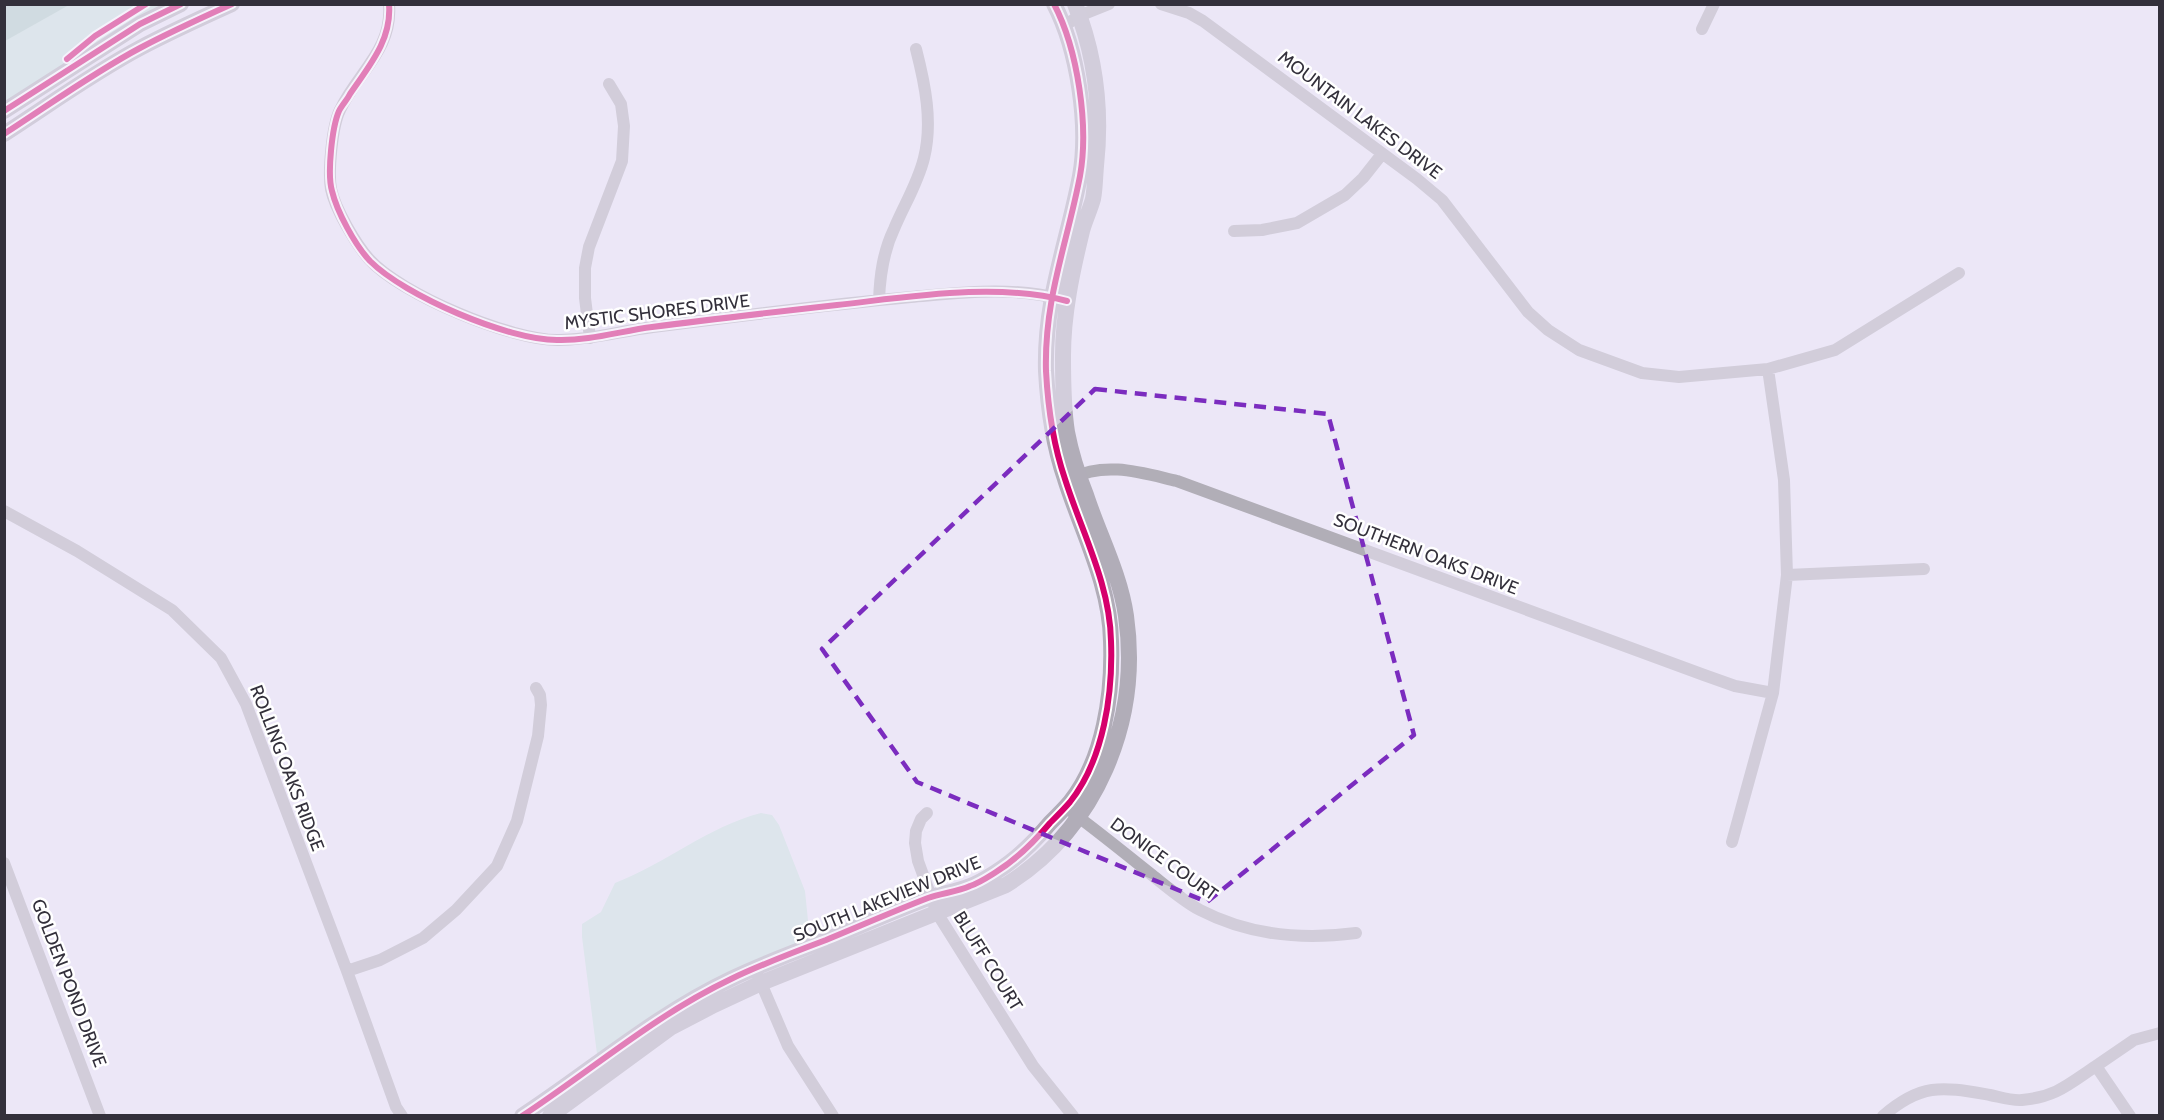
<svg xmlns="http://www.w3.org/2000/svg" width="2164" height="1120" font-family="Cabin,sans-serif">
	<rect width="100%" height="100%" fill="#ece7f7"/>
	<!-- green -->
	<path fill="#c9e3dd" d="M 5,5 L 185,5 L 5,106 Z
		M 761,813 L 772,815 L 779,825 L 805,891 L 810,940 L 687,995 L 636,1026 L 597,1054 L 582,937 L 582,924 L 601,912 L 615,883 C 667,863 707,827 761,813 Z"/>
	<!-- forest -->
	<path fill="#aeccc5" d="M 5,4 L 69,4 L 69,5 L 5,41 Z"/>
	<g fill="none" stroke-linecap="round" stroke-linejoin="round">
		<!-- street -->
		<path stroke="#b1aeb7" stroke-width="12" d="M 389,4 C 393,50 357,73 340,110 C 332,126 328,172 331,189 C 335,209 356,244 369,259 C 400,294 512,341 559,340 C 591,340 621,331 653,327 C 738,316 825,305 911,297 C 959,293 1012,286 1060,299
			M 1161,4 L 1189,13 L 1203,21 L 1417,179 L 1442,200 L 1528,312 L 1548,330 L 1579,350 L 1642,373 L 1679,377 L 1768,369 L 1835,350 L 1959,273
			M 1064,26 L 1079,16 L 1109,4
			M 1702,29 L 1714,4
			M 1234,231 L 1262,230 L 1297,223 L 1345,195 L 1363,178 L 1382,154
			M 879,300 C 880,275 883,252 894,229 C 904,205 918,183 924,158 C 933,122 925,84 916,49
			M 590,338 L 585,298 L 585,268 L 589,247 L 622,161 L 624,126 L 621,104 L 609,84
			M 1072,478 C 1106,461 1142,473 1177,481 L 1704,675 L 1735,686 L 1773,693
			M 4,511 L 77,551 L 172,610 L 221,658 L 246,704 L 347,971 L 396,1107 L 402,1116
			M 1787,575 L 1924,569
			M 927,813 L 921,819 L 916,831 L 915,843 L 918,861 L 937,913 L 1033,1066 L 1073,1116
			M 1073,813 C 1100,833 1126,854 1152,875 C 1167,887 1183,901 1200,910 C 1248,935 1303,940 1356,933
			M 1732,842 L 1773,693 L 1787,575 L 1784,480 L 1768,369
			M 4,863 L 100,1116
			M 347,971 L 380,960 L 423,938 L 456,910 L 497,866 L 517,821 L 538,736 L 541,705 L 540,695 L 536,688
			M 758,976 L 788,1046 L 833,1116
			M 2096,1066 L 2134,1040 L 2160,1033
			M 1883,1116 C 1922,1082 1943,1087 1990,1095 C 2000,1097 2012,1101 2022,1100 C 2056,1097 2069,1084 2096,1066 L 2130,1116"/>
		<!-- secondary -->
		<path stroke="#b1adb8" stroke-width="16" d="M 4,111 L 140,24 L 181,4
			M 4,134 C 49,105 93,73 140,48 C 170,32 201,18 232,4
			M 522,1116 C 592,1070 655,1015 731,979 C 762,964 794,952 826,940 C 860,926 894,911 928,898 C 942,893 957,892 970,886 C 979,883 988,877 996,872 C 1017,859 1034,842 1050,823 C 1057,816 1064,809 1070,802 C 1104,759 1113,693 1111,641 C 1110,584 1082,533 1065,479 C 1053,444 1048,408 1046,371 C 1044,299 1067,244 1080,176 C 1089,126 1078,50 1054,4
			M 550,1116 L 670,1028 L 714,1005 L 761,983 L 1006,885 C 1097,828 1141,721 1126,616 C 1120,574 1099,535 1086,495 C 1078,475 1071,453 1067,432 C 1063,407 1063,381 1063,356 C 1063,314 1072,272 1082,231 C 1085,220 1090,210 1093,199 C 1095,189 1095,177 1096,166 C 1102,111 1096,57 1075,4"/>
		<defs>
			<path id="cycleway" d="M 389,4 C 392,40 369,66 350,94 C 347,100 342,105 339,111 C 332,127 327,174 332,191 C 337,212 355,245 370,261 C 405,296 508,340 557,340 C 589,341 621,331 652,327 C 713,319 775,312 837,305 C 909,297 996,282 1067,301
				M 67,59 L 95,36 L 146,4
				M 4,111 L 140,24 L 181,4
				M 4,134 C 49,105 93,73 140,48 C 170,32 201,18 232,4
				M 522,1116 C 592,1070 655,1015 731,979 C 762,964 794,952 826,940 C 860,926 894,911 928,898 C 942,893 957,892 970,886 C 979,883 988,877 996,872 C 1017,859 1034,842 1050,823 C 1057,816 1064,809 1070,802 C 1104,759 1113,693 1111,641 C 1110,584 1082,533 1065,479 C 1053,444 1048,408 1046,371 C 1044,299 1067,244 1080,176 C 1089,126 1078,50 1054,4"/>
		</defs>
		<!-- cycleway casing -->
		<use href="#cycleway" stroke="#fff" stroke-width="10"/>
		<!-- cycleway -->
		<use href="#cycleway" stroke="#d6006c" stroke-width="6"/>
	</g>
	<!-- marked area -->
	<path d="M0 0H2164V1120H0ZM 1095,389 L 1328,414 L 1414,735 L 1207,902 L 917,782 L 822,649 Z" fill="#ece7f7" fill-opacity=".55" fill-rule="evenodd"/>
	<path fill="none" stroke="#7b2cbf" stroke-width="4.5" stroke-dasharray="12 8" stroke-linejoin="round" d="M 1095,389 L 1328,414 L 1414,735 L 1207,902 L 917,782 L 822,649 Z"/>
	<g text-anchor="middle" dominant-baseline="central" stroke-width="5" stroke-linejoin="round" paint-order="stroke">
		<!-- street labels -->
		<g font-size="18" fill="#33303b" stroke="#fff">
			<text transform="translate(1360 115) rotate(37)">MOUNTAIN LAKES DRIVE</text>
			<text transform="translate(657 312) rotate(-7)">MYSTIC SHORES DRIVE</text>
			<text transform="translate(1426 554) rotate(21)">SOUTHERN OAKS DRIVE</text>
			<text transform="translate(287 768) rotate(69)">ROLLING OAKS RIDGE</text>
			<text transform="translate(1164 859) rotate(36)">DONICE COURT</text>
			<text transform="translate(887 899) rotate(-22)">SOUTH LAKEVIEW DRIVE</text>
			<text transform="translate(988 961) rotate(58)">BLUFF COURT</text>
			<text transform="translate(69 983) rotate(69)">GOLDEN POND DRIVE</text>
		</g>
	</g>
	<!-- border -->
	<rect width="2164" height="1120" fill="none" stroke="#33303b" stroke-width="12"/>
</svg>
